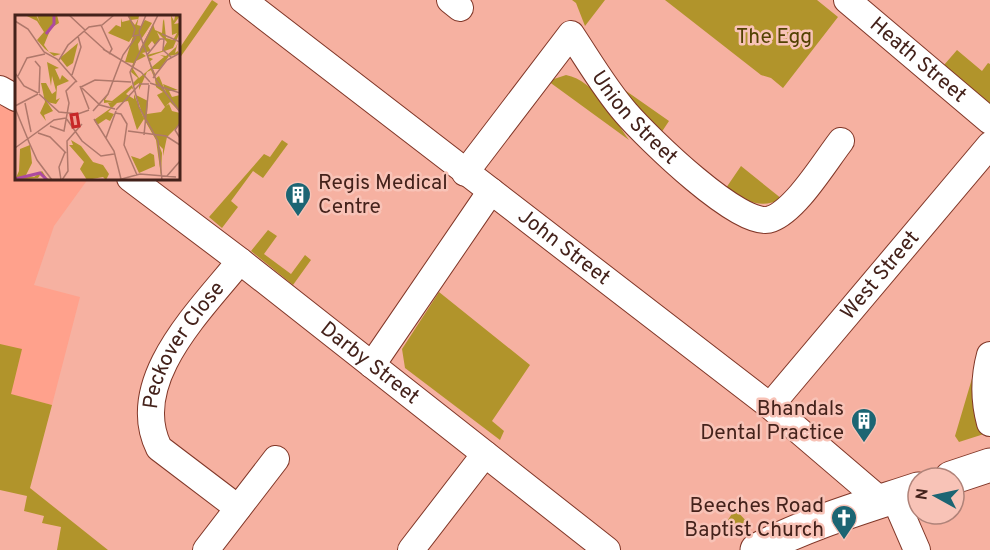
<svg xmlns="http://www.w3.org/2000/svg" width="990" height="550" font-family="Overpass,sans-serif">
	<rect width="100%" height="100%" fill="#f6b1a1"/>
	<!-- built -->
	<path fill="#ffa18c" d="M 0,89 L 16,98 L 16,178 L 88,179 L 54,226 L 34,285 L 80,297 L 52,405 L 0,392 Z"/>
	<!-- green -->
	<path fill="#b1942b" d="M 212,0 L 218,4 L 179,59 L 179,49 Z
		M 572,0 L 605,0 L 585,26 L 576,3 Z
		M 665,0 L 817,0 L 838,17 L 783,88 L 771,78 L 761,75 Z
		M 957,50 L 982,71 L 988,63 L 990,64 L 990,104 L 944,65 Z
		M 566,75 C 596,81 612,117 629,140 L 548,81 Z
		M 619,86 L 669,121 L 661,133 L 636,109 Z
		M 282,140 L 288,144 L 263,178 L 253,171 L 231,201 L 238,207 L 222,228 L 209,217 L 264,154 L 270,157 Z
		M 741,166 L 782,199 C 761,209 745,202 726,188 Z
		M 268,230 L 277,236 L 264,254 L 291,274 L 305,255 L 311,260 L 293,285 L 251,251 Z
		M 439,292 L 530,365 L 492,421 L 504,431 L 500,440 L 405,368 L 402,349 Z
		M 0,344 L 22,349 L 11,394 L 52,405 L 30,488 L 108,550 L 57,550 L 61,527 L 42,523 L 44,516 L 24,511 L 27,496 L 0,490 Z
		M 976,365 L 978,410 L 984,434 L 959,442 L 955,436 Z
		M 735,509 L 749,524 L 748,530 L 738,537 L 724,526 Z"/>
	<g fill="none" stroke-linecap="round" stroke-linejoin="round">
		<defs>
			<g id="street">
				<path id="s1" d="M 243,0 L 770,406 L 880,500"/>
				<path d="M 450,0 L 460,8"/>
				<path id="s2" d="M 847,0 L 990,121"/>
				<path d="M 0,89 L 16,98"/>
				<path id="s3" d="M 465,173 L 571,34 C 589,61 605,89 626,113 C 646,136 742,231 771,219 C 796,210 824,163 841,141"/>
				<path id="s4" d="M 130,178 L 240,261 L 607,550"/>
				<path d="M 990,355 C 984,377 984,401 990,423"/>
				<path d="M 372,365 L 491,191"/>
				<path id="s5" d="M 770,406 L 990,145"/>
				<path d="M 894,497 L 917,550"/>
				<path id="s6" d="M 238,508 L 159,448 C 126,381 201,310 240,261"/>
				<path d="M 206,550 L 276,459"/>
				<path d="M 411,550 L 485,454"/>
			</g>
			<path id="secondary" d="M 951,478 L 990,465
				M 757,550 C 808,523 864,507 918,489"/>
		</defs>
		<!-- street casing -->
		<use href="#street" stroke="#813728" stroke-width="28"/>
		<!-- secondary casing -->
		<use href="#secondary" stroke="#813728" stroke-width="35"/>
		<!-- street -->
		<use href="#street" stroke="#fff" stroke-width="26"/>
		<!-- secondary -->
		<use href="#secondary" stroke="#fff" stroke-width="33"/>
	</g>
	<!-- icons -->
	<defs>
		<symbol id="building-pin" viewBox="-11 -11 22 30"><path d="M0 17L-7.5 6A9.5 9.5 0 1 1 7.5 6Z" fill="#1c6573" stroke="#f8c3b7"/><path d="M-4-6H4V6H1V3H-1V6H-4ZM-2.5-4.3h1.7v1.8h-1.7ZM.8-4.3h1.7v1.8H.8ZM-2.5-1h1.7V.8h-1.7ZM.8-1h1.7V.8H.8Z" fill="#fff"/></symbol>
		<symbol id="church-pin" viewBox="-11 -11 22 30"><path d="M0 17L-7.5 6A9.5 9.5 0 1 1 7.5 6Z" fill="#1c6573" stroke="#f8c3b7"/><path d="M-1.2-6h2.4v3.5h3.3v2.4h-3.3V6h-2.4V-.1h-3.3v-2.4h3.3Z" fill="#fff"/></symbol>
	</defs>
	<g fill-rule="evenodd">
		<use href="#building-pin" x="283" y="180" width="30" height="40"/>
		<use href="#building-pin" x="849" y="406" width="30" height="40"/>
		<use href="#church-pin" x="829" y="503" width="30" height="40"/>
	</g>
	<g text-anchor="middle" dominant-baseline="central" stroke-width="5" stroke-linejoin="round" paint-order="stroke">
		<!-- park labels -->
		<g font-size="21" fill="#524202" stroke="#f8c3b7">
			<text x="774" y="37">The Egg</text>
		</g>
		<!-- street labels -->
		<g font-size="21" fill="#44221b" stroke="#f8c3b7">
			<text stroke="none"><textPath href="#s2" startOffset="93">Heath Street</textPath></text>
			<text stroke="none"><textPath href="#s3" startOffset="280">Union Street</textPath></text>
			<text stroke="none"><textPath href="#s1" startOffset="405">John Street</textPath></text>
			<text stroke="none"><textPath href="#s5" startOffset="171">West Street</textPath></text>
			<text stroke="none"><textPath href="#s6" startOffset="212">Peckover Close</textPath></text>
			<text stroke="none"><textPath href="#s4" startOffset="303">Darby Street</textPath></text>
		</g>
		<!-- poi labels -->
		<g font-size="21" fill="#44221b" stroke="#f8c3b7" text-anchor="end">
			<text x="318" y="183" text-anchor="start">Regis Medical<tspan x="318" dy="24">Centre</tspan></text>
			<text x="844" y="409">Bhandals<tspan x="844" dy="24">Dental Practice</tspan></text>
			<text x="824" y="506">Beeches Road<tspan x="824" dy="24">Baptist Church</tspan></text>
		</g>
	</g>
	<!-- overview -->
	<g transform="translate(15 15)">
		<rect width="165" height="165" fill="#f6b1a1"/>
		<path d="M 10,0 L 21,0 L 25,8 L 22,0 L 42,0 L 44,8 L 36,13 L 29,30 L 34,37 L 46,39 L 39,41 L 30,34 L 22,25 L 29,17 L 22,6 ZM 112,0 L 120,10 L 123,4 L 116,5 L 113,0 L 129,0 L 124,1 L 122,10 L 126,11 L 130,5 L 137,8 L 123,29 L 124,36 L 138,9 L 140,15 L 147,18 L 148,6 L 149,4 L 151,23 L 158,25 L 162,18 L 157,20 L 156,0 L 159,6 L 160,1 L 165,1 L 159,9 L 165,8 L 165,17 L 158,33 L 133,42 L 138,44 L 134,47 L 137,52 L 149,42 L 145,40 L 151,41 L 161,32 L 163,27 L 160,38 L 163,36 L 164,39 L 154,41 L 145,54 L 138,54 L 141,61 L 139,62 L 136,55 L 132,57 L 124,75 L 124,68 L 119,71 L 120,75 L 118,68 L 123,63 L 116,57 L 118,48 L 110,47 L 118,21 L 114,27 L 93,18 L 101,10 L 106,12 L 106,3 L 107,7 L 115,5 ZM 142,17 L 152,27 L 147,36 L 132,40 L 136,53 L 124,63 L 118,54 L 121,46 L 131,41 L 127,38 L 136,36 L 133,31 L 137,26 L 140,30 L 145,24 ZM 63,28 L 58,48 L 52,52 L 45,43 ZM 32,47 L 44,53 L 40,54 L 45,65 L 47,60 L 54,66 L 42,71 L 41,85 L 45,83 L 41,89 L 32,87 L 38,96 L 29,100 L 31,106 L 25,98 L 30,87 L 26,68 L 31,68 L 37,79 L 41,76 L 37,61 L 36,71 ZM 144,61 L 152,80 L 148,69 L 163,75 L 154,76 L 157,82 L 165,80 L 165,97 L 155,87 L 151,91 L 154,89 L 157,96 L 165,98 L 165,109 L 152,122 L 148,141 L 148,134 L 144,130 L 147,138 L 146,161 L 141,125 L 129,104 L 122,115 L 113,86 L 102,88 L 93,97 L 99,99 L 95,106 L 91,104 L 82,110 L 79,105 L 96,93 L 93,88 L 97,87 L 89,88 L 89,84 L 94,78 L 90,85 L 97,86 L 117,70 L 119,76 L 117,73 L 111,79 L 119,84 L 119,79 L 129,104 L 121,80 L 133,86 L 132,99 L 146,97 L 150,92 L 142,80 L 148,77 L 141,72 L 140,64 ZM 56,125 L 66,131 L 78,147 L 88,150 L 94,159 L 91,165 L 88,162 L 72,165 L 65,154 L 69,147 L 54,130 L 58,130 ZM 15,130 L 17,148 L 11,160 L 19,162 L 27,156 L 33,165 L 25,160 L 23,163 L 0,165 L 4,156 L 5,134 ZM 135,138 L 139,140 L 140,151 L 124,158 L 116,141 L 125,144 Z" fill="#b1942b" fill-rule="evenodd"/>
		<path fill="none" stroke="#ad4a9f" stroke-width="3" d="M 31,19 L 39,9 L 39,0M 0,164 L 25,158 L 32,165"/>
		<path fill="none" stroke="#af786b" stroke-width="1.5" d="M 54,0 L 70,15M 113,0 L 120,14 L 118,21 L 124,20M 143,0 L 115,57 L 124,92 L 143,126 L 147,165M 0,6 L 13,14 L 29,37 L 42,44 L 62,67M 86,10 L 97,34 L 94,39M 69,16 L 90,35M 124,17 L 131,0M 124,17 L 141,65 L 165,97M 147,19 L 165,27M 145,24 L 149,24 L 148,35 L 157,43M 88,34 L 126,57 L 135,67M 132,40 L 145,24M 44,45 L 53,30 L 74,12 L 87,10 L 99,0M 20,46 L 25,52 L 24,78M 0,58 L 9,71 L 23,78M 57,60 L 66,32 L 63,21M 3,61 L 12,43 L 30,39M 138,63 L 152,45 L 165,38M 135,68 L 165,78M 65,71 L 74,94M 66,72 L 80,65 L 116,67M 67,73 L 85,90 L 100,94M 24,79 L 44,97 L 63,99 L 74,95M 10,88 L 16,117M 0,91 L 23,79M 0,93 L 14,127M 101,95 L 125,69 L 134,69M 78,96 L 93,79 L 108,40 L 121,22M 100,98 L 106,99 L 112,109 L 109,130 L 122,160M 51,103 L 67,126 L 86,141 L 99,139M 79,104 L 99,136 L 106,164M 165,108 L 160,115 L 165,123M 35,111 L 49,116 L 54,88 L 51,76 L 61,66M 113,116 L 151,121 L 165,130M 23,118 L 35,122 L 51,138M 129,120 L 134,70M 91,123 L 101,96M 13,125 L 22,145 L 37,165M 0,133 L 39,105 L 51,103M 152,161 L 165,146M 46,165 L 44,152 L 50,137M 47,165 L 53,156 L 52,126 L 67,109M 103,165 L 125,159 L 161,162"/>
		<path fill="#c72727" fill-opacity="0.15" stroke="#c72727" stroke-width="3" d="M 62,99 L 64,111 L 58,112 L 56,100 Z"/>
		<rect width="165" height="165" fill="none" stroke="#44221b" stroke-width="3"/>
	</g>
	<!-- north arrow -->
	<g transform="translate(936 496) rotate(278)"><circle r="28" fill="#f8c3b7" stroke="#b08379" stroke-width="1.5"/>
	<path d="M0-4.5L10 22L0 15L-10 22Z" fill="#1c6573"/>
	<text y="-9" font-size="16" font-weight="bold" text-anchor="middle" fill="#44221b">N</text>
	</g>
</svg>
